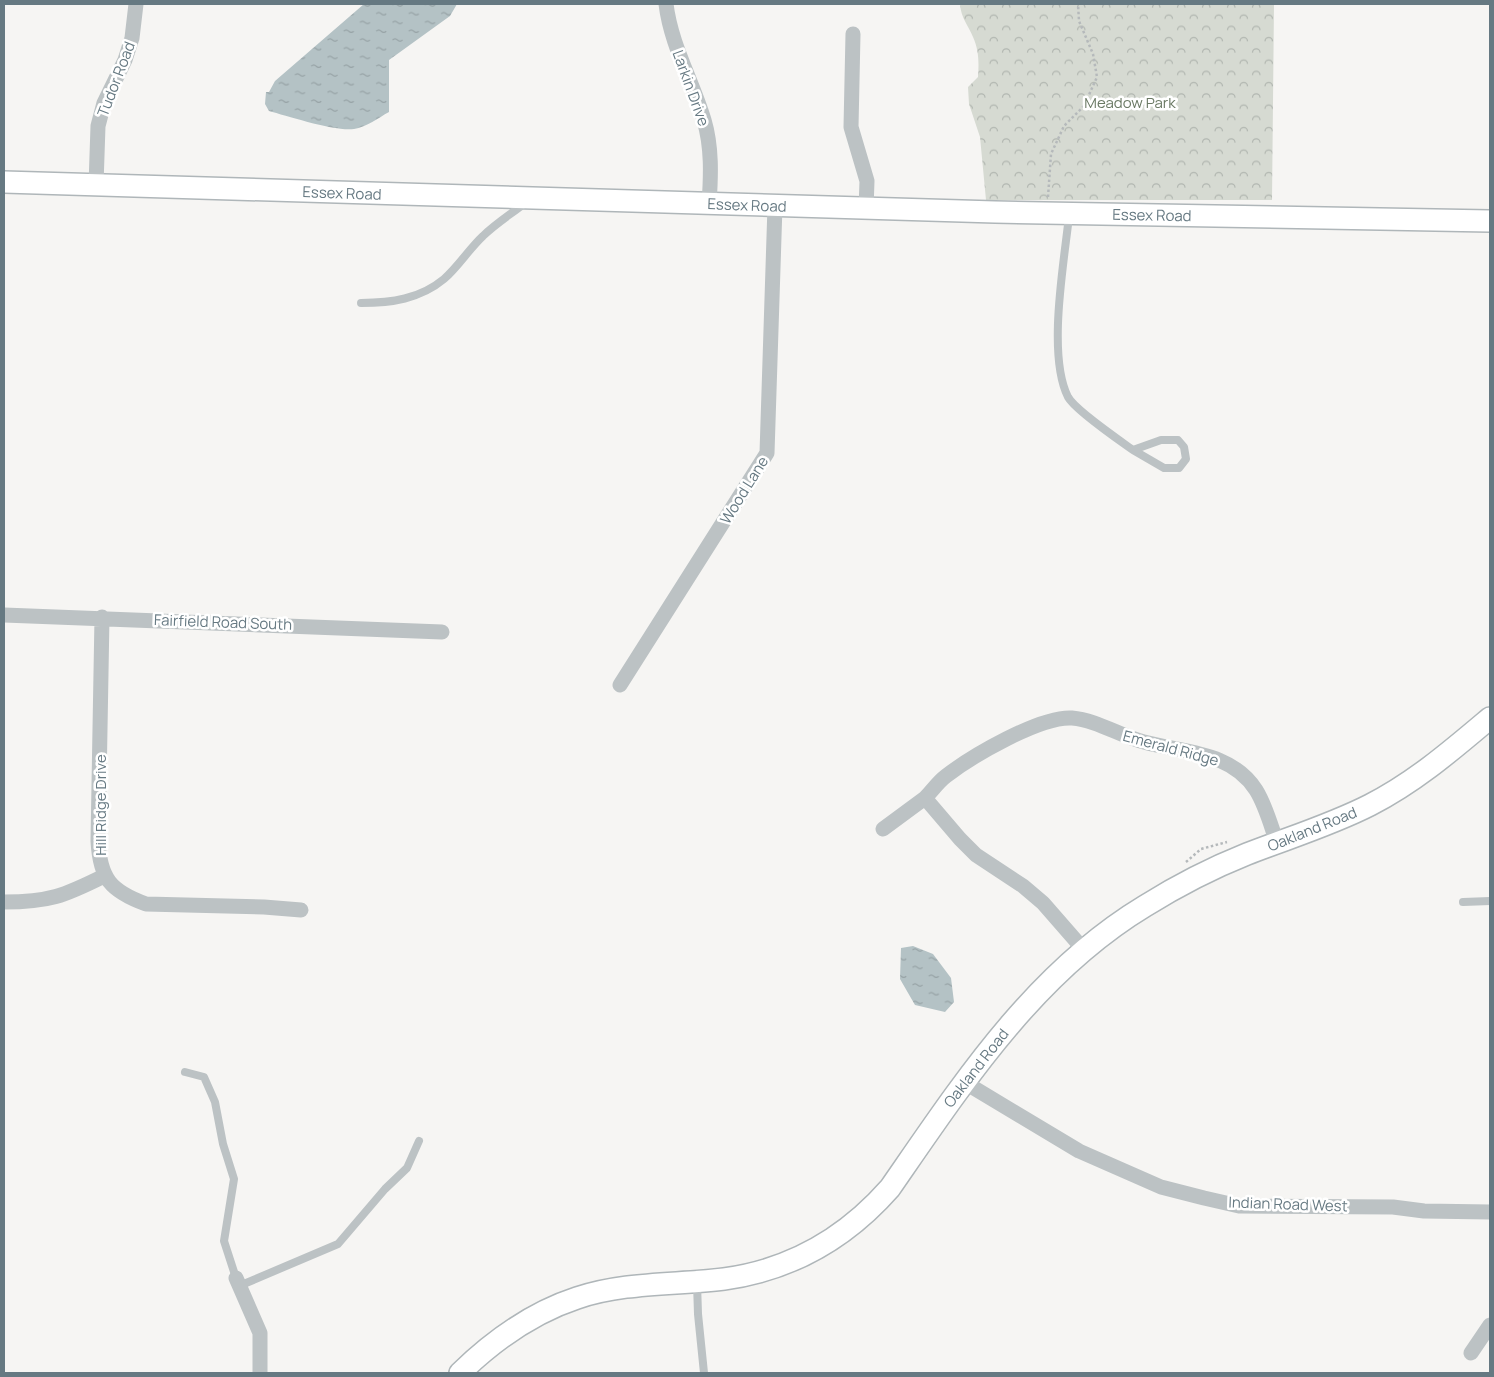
<svg xmlns="http://www.w3.org/2000/svg" width="1494" height="1377" font-family="Manrope,sans-serif">
	<defs>
		<pattern id="forest-crowns" width="20" height="18" patternUnits="userSpaceOnUse" patternTransform="scale(1.25)"><rect width="20" height="18" fill="#d6dad2"/><path d="M2 6a3 3 0 1 1 6 0M12 15a3 3 0 1 1 6 0" fill="none" stroke="#b1b6b0"/></pattern>
		<pattern id="water-ripples" width="26" height="14" patternUnits="userSpaceOnUse" patternTransform="scale(1.25)"><rect width="26" height="14" fill="#b4c2c5"/><path d="M2 4q2-2 4 0t4 0M15 11q2-2 4 0t4 0" fill="none" stroke="#96a2a5"/></pattern>
	</defs>
	<rect width="100%" height="100%" fill="#f6f5f3"/>
	<!-- forest -->
	<path fill="url(#forest-crowns)" d="M 960,4 L 1274,4 L 1272,200 L 986,200 L 980,137 L 969,104 L 968,87 L 978,77 C 979,63 979,50 973,37 C 968,25 961,18 960,4 Z"/>
	<!-- water -->
	<path fill="url(#water-ripples)" d="M 364,4 L 457,4 L 450,16 L 389,60 L 389,112 C 378,118 367,127 354,129 C 337,132 287,116 269,111 L 265,104 L 266,92 L 269,92 L 275,81 Z
		M 913,946 L 933,954 L 951,978 L 954,1002 L 945,1012 L 915,1005 L 900,979 L 901,948 Z"/>
	<g fill="none" stroke-linecap="round" stroke-linejoin="round">
		<defs>
			<path id="secondary" d="M 4,182 L 995,212 L 1490,221
				M 460,1373 C 494,1340 531,1313 577,1298 C 624,1282 675,1285 724,1279 C 790,1270 846,1238 890,1188 C 962,1084 1034,973 1145,906 C 1177,886 1212,868 1247,854 C 1288,838 1331,825 1370,805 C 1415,782 1452,750 1490,718"/>
		</defs>
		<!-- secondary casing -->
		<use href="#secondary" stroke="#afb6b9" stroke-width="24"/>
		<!-- path -->
		<path stroke="#b5b9bb" stroke-width="2.5" stroke-dasharray="2.5 2.5" stroke-linecap="butt" d="M 1048,197 L 1051,154 L 1064,126 L 1084,106 L 1097,77 L 1093,54 L 1079,21 L 1078,4
			M 1186,862 L 1201,849 L 1227,842"/>
		<!-- lane -->
		<path stroke="#bcc2c4" stroke-width="8" d="M 1069,216 C 1064,263 1047,355 1068,397 C 1075,410 1119,440 1133,450 L 1161,440 L 1178,440 L 1184,447 L 1186,459 L 1179,468 L 1164,468 L 1133,450
			M 361,303 C 391,303 420,299 444,279 C 458,267 469,249 483,236 C 495,224 511,214 525,203
			M 1463,902 L 1490,901
			M 185,1072 L 204,1077 L 215,1102 L 223,1144 L 234,1179 L 224,1241 L 236,1278
			M 697,1283 L 698,1314 L 704,1373
			M 239,1286 L 338,1244 L 385,1189 L 407,1168 L 419,1141"/>
		<!-- street -->
		<path stroke="#bcc2c4" stroke-width="15" d="M 666,4 C 671,45 692,80 704,120 C 712,147 711,175 709,204
			M 853,34 L 851,127 L 867,181 L 866,209
			M 96,185 L 98,126 L 104,103 L 125,60 L 132,38 L 136,4
			M 4,615 L 442,632
			M 102,617 L 98,841 C 100,878 110,891 146,904 L 264,907 L 301,910
			M 620,685 L 767,453 L 775,206
			M 883,829 L 925,798
			M 4,902 C 49,902 64,896 104,876
			M 1084,950 L 1043,903 L 1023,886 L 976,855 L 960,839 L 925,798 C 932,791 938,782 946,776 C 972,756 1040,716 1072,718 C 1097,720 1120,736 1144,742 C 1184,753 1231,751 1256,790 C 1266,806 1271,826 1277,843
			M 964,1082 L 1079,1151 L 1161,1187 L 1204,1198 L 1239,1206 L 1393,1207 L 1424,1211 L 1490,1212
			M 236,1278 L 260,1333 L 260,1373
			M 1471,1353 L 1490,1325"/>
		<!-- secondary -->
		<use href="#secondary" stroke="#fff" stroke-width="21"/>
	</g>
	<g text-anchor="middle" dominant-baseline="central" stroke-width="5" stroke-linejoin="round" paint-order="stroke">
		<!-- street labels -->
		<g font-size="15" fill="#667982" stroke="#fff">
			<text transform="translate(116 79) rotate(-69)">Tudor Road</text>
			<text transform="translate(691 88) rotate(70)">Larkin Drive</text>
			<text transform="translate(342 193) rotate(2)">Essex Road</text>
			<text transform="translate(747 205) rotate(2)">Essex Road</text>
			<text transform="translate(1152 215) rotate(1)">Essex Road</text>
			<text transform="translate(744 490) rotate(-58)">Wood Lane</text>
			<text transform="translate(223 622) rotate(2)">Fairfield Road South</text>
			<text transform="translate(1171 748) rotate(15)">Emerald Ridge</text>
			<text transform="translate(100 805) rotate(-90)">Hill Ridge Drive</text>
			<text transform="translate(1312 829) rotate(-22)">Oakland Road</text>
			<text transform="translate(976 1068) rotate(-52)">Oakland Road</text>
			<text transform="translate(1288 1204) rotate(2)">Indian Road West</text>
		</g>
		<!-- park labels -->
		<g font-size="15" fill="#6b7a65" stroke="#fff">
			<text x="1130" y="102">Meadow Park</text>
		</g>
	</g>
	<!-- border -->
	<rect width="1494" height="1377" fill="none" stroke="#667982" stroke-width="10"/>
</svg>
